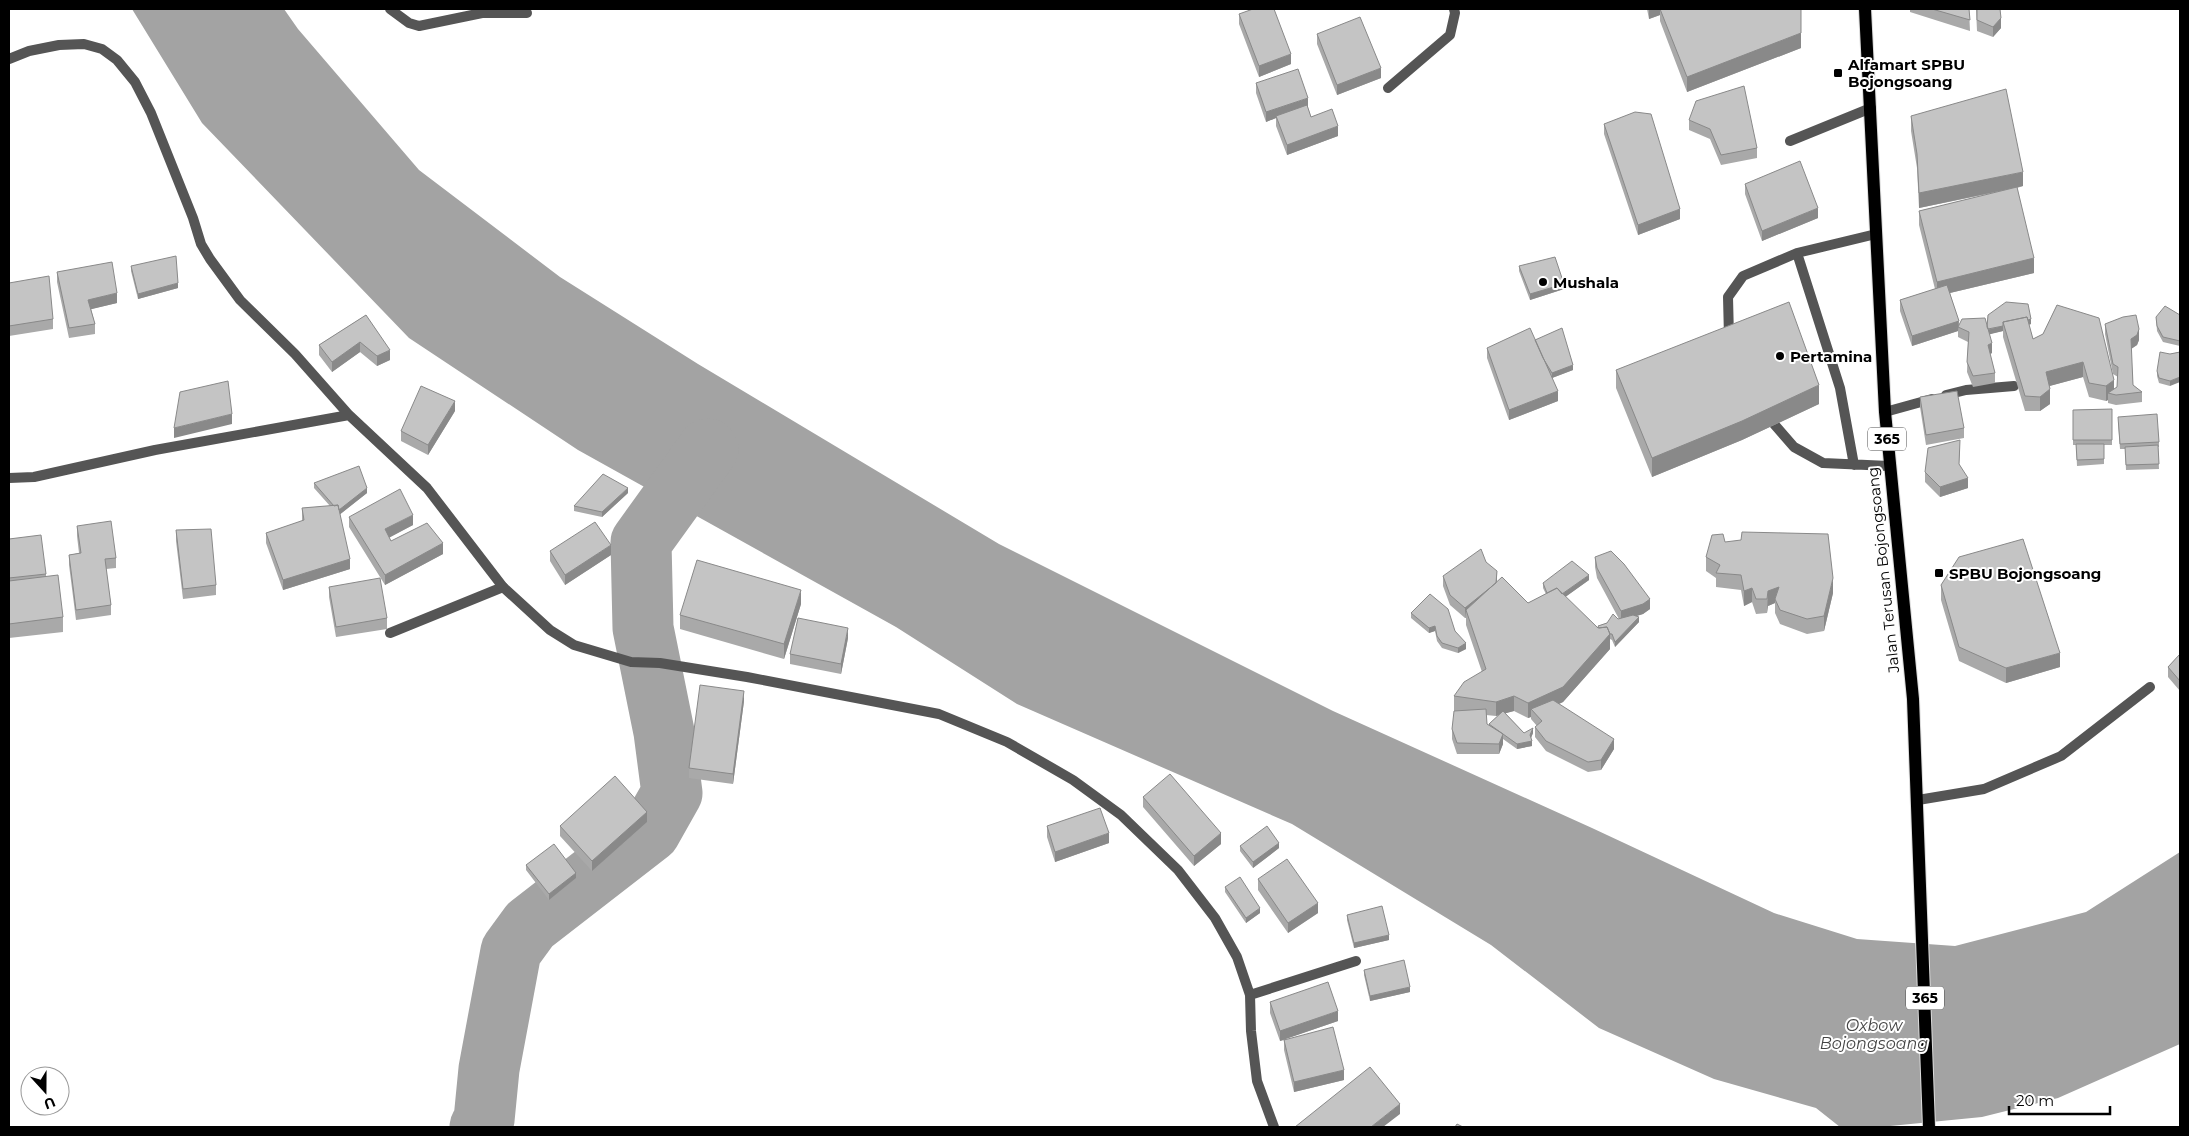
<svg xmlns="http://www.w3.org/2000/svg" width="2189" height="1136" font-family="Montserrat,sans-serif">
	<rect width="100%" height="100%" fill="#fff"/>
	<!-- water -->
	<path fill="#a3a3a3" d="M 132,9 L 284,9 L 298,29 L 419,170 L 560,277 L 698,364 L 999,544 L 1333,711 L 1592,828 L 1774,913 L 1857,939 L 1955,946 L 2086,912 L 2180,852 L 2180,1044 L 2058,1098 L 1982,1117 L 1880,1127 L 1840,1127 L 1816,1108 L 1714,1079 L 1599,1028 L 1491,945 L 1292,824 L 1017,704 L 896,627 L 578,450 L 409,338 L 202,123 Z"/>
	<g fill="none" stroke-linecap="round" stroke-linejoin="round">
		<!-- river -->
		<path stroke="#a3a3a3" stroke-width="61" d="M 480,1127 L 484,1120 L 489,1069 L 511,951 L 530,925 L 650,832 L 672,793 L 664,732 L 643,628 L 641,542 L 708,449"/>
		<defs>
			<path id="primary" d="M 1865,9 L 1885,412 L 1913,699 L 1929,1127"/>
		</defs>
		<!-- primary casing -->
		<use href="#primary" stroke="#dbdbdb" stroke-width="14"/>
		<!-- service -->
		<path stroke="#555" stroke-width="10" d="M 390,9 L 409,23 L 419,26 L 482,13 L 527,13
			M 1790,141 L 1871,108
			M 1797,253 L 1840,388 L 1854,465
			M 1729,337 L 1728,297 L 1743,276 L 1797,253 L 1876,234
			M 1774,424 L 1794,447 L 1823,463 L 1889,466
			M 390,633 L 503,587
			M 1918,800 L 1984,789 L 2061,756 L 2150,687"/>
		<!-- minor -->
		<path stroke="#555" stroke-width="10" d="M 9,59 L 29,51 L 59,45 L 84,44 L 102,49 L 117,60 L 135,82 L 151,113 L 193,218 L 201,244 L 210,259 L 240,300 L 295,354 L 349,415 L 427,488 L 503,587 L 550,630 L 574,645 L 631,662 L 660,663 L 747,677 L 939,714 L 1007,742 L 1073,780 L 1121,815 L 1178,870 L 1215,918 L 1237,957 L 1250,995 L 1251,1031 L 1257,1081 L 1274,1127
			M 1388,88 L 1450,35 L 1455,13 L 1454,9
			M 1946,395 L 1966,390 L 2014,386
			M 1885,412 L 1932,399
			M 9,478 L 34,477 L 155,450 L 349,415
			M 1250,995 L 1356,961"/>
		<!-- primary -->
		<use href="#primary" stroke="#000" stroke-width="12"/>
	</g>
	<!-- wall -->
	<path fill="#a9a9a9" fill-rule="evenodd" d="M 1647,9 L 1801,9 L 1801,48 L 1687,92 L 1660,21 L 1660,15 L 1649,19 Z
		M 1910,9 L 1969,9 L 1970,31 L 1910,12 Z
		M 1976,9 L 2000,9 L 2001,28 L 1993,37 L 1977,31 Z
		M 1239,14 L 1291,64 L 1259,77 L 1239,24 Z
		M 1317,34 L 1381,78 L 1337,95 L 1317,44 Z
		M 1256,83 L 1308,108 L 1311,117 L 1338,136 L 1287,155 L 1276,126 L 1276,118 L 1266,122 L 1256,93 Z
		M 1911,116 L 2023,186 L 2017,188 L 2034,273 L 1950,293 L 1959,325 L 1987,327 L 1988,315 L 2031,324 L 2029,325 L 2033,339 L 2043,334 L 2057,305 L 2114,389 L 2117,387 L 2118,377 L 2113,374 L 2105,334 L 2105,324 L 2139,340 L 2137,345 L 2131,349 L 2133,385 L 2142,392 L 2142,402 L 2116,405 L 2108,403 L 2108,400 L 2106,401 L 2089,397 L 2083,377 L 2049,386 L 2050,404 L 2040,411 L 2025,411 L 2003,337 L 2003,331 L 1989,334 L 1992,353 L 1990,354 L 1995,373 L 1995,383 L 1973,387 L 1967,372 L 1968,342 L 1958,337 L 1958,331 L 1912,346 L 1900,311 L 1900,300 L 1935,289 L 1919,225 L 1919,211 L 2007,190 L 1919,208 L 1917,168 L 1911,131 Z
		M 1689,120 L 1757,148 L 1757,158 L 1721,165 L 1710,139 L 1689,130 Z
		M 1604,124 L 1680,219 L 1638,235 L 1604,134 Z
		M 1745,184 L 1818,218 L 1762,241 L 1745,194 Z
		M 131,266 L 178,288 L 138,299 L 131,271 Z
		M 1519,266 L 1564,289 L 1530,300 L 1519,271 Z
		M 57,272 L 117,303 L 91,309 L 95,324 L 95,334 L 69,338 L 57,282 Z
		M 9,283 L 53,319 L 53,329 L 9,336 Z
		M 366,315 L 390,360 L 377,366 L 360,352 L 332,372 L 319,355 L 319,345 Z
		M 2180,315 L 2180,346 L 2163,342 L 2157,331 L 2156,317 Z
		M 1535,340 L 1573,370 L 1552,378 L 1558,401 L 1509,420 L 1487,358 L 1487,348 Z
		M 2180,352 L 2170,386 L 2159,383 L 2157,376 L 2157,371 L 2170,354 Z
		M 1616,370 L 1819,404 L 1742,440 L 1652,477 L 1616,388 Z
		M 1920,397 L 1964,428 L 1964,438 L 1926,445 L 1920,407 Z
		M 2112,409 L 2112,445 L 2104,445 L 2104,464 L 2077,466 L 2076,445 L 2073,445 L 2073,410 Z
		M 455,411 L 428,455 L 401,441 L 401,431 Z
		M 2118,422 L 2159,442 L 2159,447 L 2158,447 L 2159,469 L 2126,470 L 2125,449 L 2120,449 Z
		M 1960,450 L 1959,464 L 1968,488 L 1940,497 L 1925,482 L 1925,472 Z
		M 314,483 L 367,493 L 340,514 L 350,569 L 283,590 L 266,543 L 266,533 L 302,521 L 302,508 L 330,506 L 314,488 Z
		M 628,493 L 602,517 L 574,511 L 574,506 Z
		M 349,517 L 413,525 L 389,537 L 391,541 L 443,554 L 385,585 L 349,527 Z
		M 77,526 L 116,558 L 116,568 L 106,569 L 111,605 L 111,615 L 76,620 L 69,565 L 69,555 L 79,553 L 77,536 Z
		M 176,530 L 216,585 L 216,595 L 183,599 L 176,541 Z
		M 9,539 L 46,574 L 46,577 L 63,617 L 63,632 L 9,638 Z
		M 1725,542 L 1833,593 L 1824,631 L 1807,634 L 1780,624 L 1775,613 L 1775,603 L 1768,606 L 1767,613 L 1756,614 L 1752,602 L 1744,606 L 1741,590 L 1716,587 L 1716,578 L 1706,571 L 1706,557 Z
		M 550,551 L 611,555 L 565,585 L 550,561 Z
		M 1595,557 L 1650,609 L 1643,614 L 1636,616 L 1639,622 L 1615,647 L 1612,640 L 1610,639 L 1610,649 L 1563,702 L 1559,704 L 1614,749 L 1601,770 L 1588,772 L 1546,751 L 1535,737 L 1535,727 L 1537,726 L 1531,719 L 1531,717 L 1528,718 L 1514,711 L 1505,713 L 1524,733 L 1533,733 L 1531,738 L 1532,746 L 1517,749 L 1503,739 L 1503,744 L 1499,754 L 1457,754 L 1452,739 L 1452,729 L 1458,711 L 1454,711 L 1454,696 L 1482,672 L 1466,625 L 1466,618 L 1465,618 L 1450,605 L 1443,586 L 1443,576 L 1486,562 L 1497,582 L 1528,603 L 1546,594 L 1543,588 L 1543,583 L 1589,580 L 1565,597 L 1598,628 L 1598,626 L 1619,619 L 1597,578 L 1595,567 ZM 1486,715 L 1496,716 L 1499,715 L 1489,724 L 1489,725 L 1487,724 Z
		M 1941,585 L 2060,667 L 2006,683 L 1959,661 L 1941,600 Z
		M 329,587 L 387,618 L 387,629 L 336,637 L 329,597 Z
		M 801,604 L 784,659 L 680,629 L 680,615 Z
		M 1411,613 L 1455,631 L 1466,649 L 1458,653 L 1442,648 L 1437,641 L 1435,631 L 1429,633 L 1411,618 Z
		M 848,638 L 841,674 L 790,664 L 790,654 Z
		M 2180,654 L 2180,691 L 2168,677 L 2168,667 Z
		M 744,701 L 733,784 L 689,778 L 689,768 Z
		M 1143,797 L 1221,844 L 1194,866 L 1143,807 Z
		M 647,822 L 592,871 L 560,836 L 560,826 Z
		M 1047,826 L 1109,843 L 1055,862 L 1047,837 Z
		M 1240,846 L 1279,848 L 1253,868 L 1240,851 Z
		M 526,865 L 576,878 L 549,900 L 526,870 Z
		M 1258,879 L 1318,913 L 1288,933 L 1258,890 Z
		M 1225,887 L 1260,913 L 1246,923 L 1225,892 Z
		M 1347,915 L 1389,940 L 1354,948 L 1347,920 Z
		M 1364,970 L 1410,992 L 1370,1001 L 1364,975 Z
		M 1270,1002 L 1338,1021 L 1285,1039 L 1344,1080 L 1294,1092 L 1284,1050 L 1284,1040 L 1280,1041 L 1270,1013 Z"/>
	<!-- shaded-wall -->
	<path fill="#898989" d="M 1649,9 L 1660,9 L 1660,15 L 1649,19 Z
		M 2001,18 L 2001,28 L 1993,37 L 1993,27 Z
		M 1801,33 L 1801,48 L 1687,92 L 1687,77 Z
		M 1291,54 L 1291,64 L 1259,77 L 1259,66 Z
		M 1381,68 L 1381,78 L 1337,95 L 1337,85 Z
		M 1308,98 L 1308,108 L 1276,116 L 1276,118 L 1266,122 L 1266,112 Z
		M 1338,126 L 1338,136 L 1287,155 L 1287,145 Z
		M 2023,172 L 2023,186 L 1919,208 L 1919,193 Z
		M 1818,208 L 1818,218 L 1762,241 L 1762,231 Z
		M 1680,209 L 1680,219 L 1638,235 L 1638,225 Z
		M 2034,258 L 2034,273 L 1937,296 L 1937,282 Z
		M 178,283 L 178,288 L 138,299 L 138,294 Z
		M 1564,284 L 1564,289 L 1530,300 L 1530,294 Z
		M 117,293 L 117,303 L 88,310 L 88,300 Z
		M 2031,319 L 2031,324 L 2006,330 L 2004,326 Z
		M 1959,321 L 1958,331 L 1912,346 L 1912,336 Z
		M 2003,326 L 2003,331 L 1987,335 L 1987,330 Z
		M 2139,329 L 2139,340 L 2137,345 L 2131,349 L 2131,339 Z
		M 360,342 L 360,352 L 332,372 L 332,362 Z
		M 1992,343 L 1992,353 L 1988,355 L 1988,345 Z
		M 390,350 L 390,360 L 377,366 L 377,356 Z
		M 2083,362 L 2083,377 L 2046,387 L 2046,372 Z
		M 1573,365 L 1573,370 L 1552,378 L 1552,373 Z
		M 2180,377 L 2180,382 L 2170,386 L 2170,381 Z
		M 2114,380 L 2114,394 L 2108,393 L 2108,400 L 2106,401 L 2106,386 Z
		M 1819,385 L 1819,404 L 1742,440 L 1652,477 L 1652,458 Z
		M 2050,389 L 2050,404 L 2040,411 L 2040,397 Z
		M 1558,391 L 1558,401 L 1509,420 L 1509,410 Z
		M 455,401 L 455,411 L 428,455 L 428,445 Z
		M 232,414 L 232,424 L 174,438 L 174,428 Z
		M 1968,478 L 1968,488 L 1940,497 L 1940,487 Z
		M 367,488 L 367,493 L 338,516 L 338,510 Z
		M 628,488 L 628,493 L 602,517 L 602,512 Z
		M 413,515 L 413,525 L 385,540 L 385,529 Z
		M 443,543 L 443,554 L 385,585 L 385,575 Z
		M 611,545 L 611,555 L 565,585 L 565,575 Z
		M 350,559 L 350,569 L 283,590 L 283,580 Z
		M 1497,571 L 1497,581 L 1466,610 L 1465,618 L 1465,608 Z
		M 1589,575 L 1589,580 L 1557,603 L 1557,598 Z
		M 1833,578 L 1833,593 L 1824,631 L 1824,616 Z
		M 1779,587 L 1775,599 L 1775,603 L 1768,606 L 1767,613 L 1768,591 Z
		M 1752,588 L 1752,602 L 1744,606 L 1744,591 Z
		M 801,590 L 801,604 L 784,659 L 784,644 Z
		M 1650,599 L 1650,609 L 1643,614 L 1621,621 L 1621,611 Z
		M 1639,617 L 1639,622 L 1615,647 L 1615,642 Z
		M 1435,626 L 1435,631 L 1429,633 L 1429,628 Z
		M 848,628 L 848,638 L 841,674 L 841,664 Z
		M 1610,634 L 1610,649 L 1563,702 L 1536,714 L 1531,709 L 1531,717 L 1528,718 L 1528,703 Z
		M 1466,643 L 1466,649 L 1458,653 L 1458,648 Z
		M 2060,653 L 2060,667 L 2006,683 L 2006,668 Z
		M 744,691 L 744,701 L 733,784 L 733,774 Z
		M 1514,696 L 1514,711 L 1496,716 L 1496,702 Z
		M 1533,728 L 1533,733 L 1530,740 L 1530,735 Z
		M 1503,734 L 1503,744 L 1499,754 L 1499,744 Z
		M 1614,739 L 1614,749 L 1601,770 L 1601,760 Z
		M 1532,741 L 1532,746 L 1517,749 L 1517,744 Z
		M 647,812 L 647,822 L 592,871 L 592,861 Z
		M 1109,833 L 1109,843 L 1055,862 L 1055,852 Z
		M 1221,833 L 1221,844 L 1194,866 L 1194,856 Z
		M 1279,843 L 1279,848 L 1253,868 L 1253,862 Z
		M 576,873 L 576,878 L 549,900 L 549,894 Z
		M 1318,903 L 1318,913 L 1288,933 L 1288,923 Z
		M 1260,908 L 1260,913 L 1246,923 L 1246,918 Z
		M 1389,935 L 1389,940 L 1354,948 L 1354,943 Z
		M 1410,987 L 1410,992 L 1370,1001 L 1370,996 Z
		M 1338,1011 L 1338,1021 L 1280,1041 L 1280,1031 Z
		M 1344,1070 L 1344,1080 L 1294,1092 L 1294,1082 Z
		M 1400,1104 L 1400,1114 L 1383,1127 L 1371,1127 Z"/>
	<!-- building -->
	<path fill="#c4c4c4" stroke="#898989" d="M 1253,9 L 1274,9 L 1291,54 L 1259,66 L 1239,14 Z
		M 1660,9 L 1801,9 L 1801,33 L 1687,77 Z
		M 1932,9 L 1969,9 L 1970,20 Z
		M 1977,9 L 2000,9 L 2001,18 L 1993,27 L 1977,20 Z
		M 1360,17 L 1381,68 L 1337,85 L 1317,34 Z
		M 1298,69 L 1308,98 L 1266,112 L 1256,83 Z
		M 1744,86 L 1757,148 L 1721,155 L 1710,129 L 1689,120 L 1696,101 Z
		M 2006,89 L 2023,172 L 1919,193 L 1917,154 L 1911,116 Z
		M 1307,105 L 1311,117 L 1332,109 L 1338,126 L 1287,145 L 1276,116 Z
		M 1635,112 L 1651,114 L 1680,209 L 1638,225 L 1604,124 Z
		M 1800,161 L 1818,208 L 1762,231 L 1745,184 Z
		M 2017,187 L 2034,258 L 1937,282 L 1919,211 Z
		M 176,256 L 178,283 L 138,294 L 131,266 Z
		M 1555,257 L 1564,284 L 1530,294 L 1519,266 Z
		M 112,262 L 117,293 L 88,300 L 95,324 L 69,328 L 57,272 Z
		M 49,276 L 53,319 L 9,326 L 9,283 Z
		M 1947,285 L 1959,321 L 1912,336 L 1900,300 Z
		M 1789,302 L 1819,385 L 1742,421 L 1652,458 L 1616,370 Z
		M 2006,302 L 2028,304 L 2031,319 L 2028,320 L 2027,317 L 2003,322 L 2003,326 L 1988,329 L 1987,327 L 1988,315 Z
		M 2057,305 L 2099,318 L 2114,380 L 2106,386 L 2089,383 L 2083,362 L 2046,372 L 2050,389 L 2040,397 L 2025,396 L 2003,322 L 2027,317 L 2033,339 L 2043,334 Z
		M 2165,306 L 2180,315 L 2180,341 L 2163,337 L 2157,326 L 2156,317 Z
		M 366,315 L 390,350 L 377,356 L 360,342 L 332,362 L 319,345 Z
		M 2136,315 L 2139,329 L 2137,335 L 2131,339 L 2133,385 L 2142,392 L 2116,395 L 2108,393 L 2117,387 L 2118,367 L 2113,364 L 2105,324 L 2123,317 Z
		M 1985,318 L 1992,343 L 1988,345 L 1995,373 L 1973,376 L 1967,362 L 1969,332 L 1958,327 L 1962,319 Z
		M 1530,328 L 1558,391 L 1509,410 L 1487,348 Z
		M 1562,328 L 1573,365 L 1552,373 L 1543,358 L 1535,340 Z
		M 2160,352 L 2170,354 L 2180,352 L 2180,377 L 2170,381 L 2159,378 L 2157,371 Z
		M 228,381 L 232,414 L 174,428 L 180,392 Z
		M 421,386 L 455,401 L 428,445 L 401,431 Z
		M 1957,391 L 1964,428 L 1926,435 L 1920,397 Z
		M 2112,409 L 2112,440 L 2073,440 L 2073,410 Z
		M 2157,414 L 2159,442 L 2120,444 L 2118,417 Z
		M 1960,440 L 1959,464 L 1968,478 L 1940,487 L 1925,472 L 1928,448 Z
		M 2076,444 L 2104,444 L 2104,459 L 2077,460 Z
		M 2158,445 L 2159,464 L 2126,465 L 2125,447 Z
		M 359,466 L 367,488 L 339,510 L 338,505 L 334,506 L 314,483 Z
		M 603,474 L 628,488 L 602,512 L 574,506 Z
		M 400,489 L 413,515 L 385,529 L 391,541 L 427,523 L 443,543 L 385,575 L 349,517 Z
		M 338,505 L 350,559 L 283,580 L 266,533 L 304,520 L 302,508 Z
		M 111,521 L 116,558 L 105,559 L 111,605 L 76,610 L 69,555 L 81,553 L 77,526 Z
		M 595,522 L 611,545 L 565,575 L 550,551 Z
		M 211,529 L 216,585 L 183,589 L 176,530 Z
		M 1742,532 L 1828,534 L 1833,578 L 1824,616 L 1807,619 L 1780,610 L 1775,599 L 1779,587 L 1768,591 L 1767,599 L 1756,599 L 1752,588 L 1744,591 L 1741,575 L 1716,573 L 1720,565 L 1706,557 L 1712,535 L 1723,534 L 1725,542 L 1741,540 Z
		M 41,535 L 46,574 L 9,578 L 9,539 Z
		M 2023,539 L 2060,653 L 2006,668 L 1959,647 L 1941,585 L 1959,557 Z
		M 1481,549 L 1486,562 L 1497,571 L 1496,583 L 1465,608 L 1450,595 L 1443,576 Z
		M 1611,551 L 1624,564 L 1650,599 L 1643,604 L 1621,611 L 1597,568 L 1595,557 Z
		M 697,560 L 801,590 L 784,644 L 680,615 Z
		M 1572,561 L 1589,575 L 1562,594 L 1557,588 L 1547,593 L 1543,583 Z
		M 58,575 L 63,617 L 9,624 L 9,581 Z
		M 1502,577 L 1528,603 L 1557,588 L 1598,628 L 1607,627 L 1610,634 L 1563,687 L 1528,703 L 1514,696 L 1496,702 L 1454,696 L 1464,682 L 1486,669 L 1466,610 Z
		M 380,578 L 387,618 L 336,627 L 329,587 Z
		M 1430,594 L 1448,609 L 1455,631 L 1466,643 L 1458,648 L 1442,643 L 1437,636 L 1435,626 L 1429,628 L 1411,613 Z
		M 1613,614 L 1618,619 L 1633,615 L 1639,617 L 1615,642 L 1612,634 L 1610,634 L 1607,627 L 1599,628 L 1598,626 L 1607,623 Z
		M 798,618 L 848,628 L 841,664 L 790,654 Z
		M 2180,654 L 2180,681 L 2168,667 Z
		M 700,685 L 744,691 L 733,774 L 689,768 Z
		M 1553,700 L 1614,739 L 1601,760 L 1588,762 L 1546,741 L 1535,727 L 1542,721 L 1531,709 Z
		M 1486,709 L 1487,724 L 1503,734 L 1499,744 L 1457,743 L 1452,729 L 1454,711 Z
		M 1503,711 L 1524,733 L 1533,728 L 1530,735 L 1532,741 L 1517,744 L 1489,724 Z
		M 1170,774 L 1221,833 L 1194,856 L 1143,797 Z
		M 615,776 L 647,812 L 592,861 L 560,826 Z
		M 1100,808 L 1109,833 L 1055,852 L 1047,826 Z
		M 1267,826 L 1279,843 L 1253,862 L 1240,846 Z
		M 554,844 L 576,873 L 549,894 L 526,865 Z
		M 1287,859 L 1318,903 L 1288,923 L 1258,879 Z
		M 1240,877 L 1260,908 L 1246,918 L 1225,887 Z
		M 1382,906 L 1389,935 L 1354,943 L 1347,915 Z
		M 1404,960 L 1410,987 L 1370,996 L 1364,970 Z
		M 1328,982 L 1338,1011 L 1280,1031 L 1270,1002 Z
		M 1333,1027 L 1344,1070 L 1294,1082 L 1284,1040 Z
		M 1370,1067 L 1400,1104 L 1371,1127 L 1295,1127 Z
		M 1457,1124 L 1463,1127 L 1455,1127 Z"/>
	<!-- markers -->
	<g fill="#000" stroke="#fff" stroke-width="2">
		<rect x="1833" y="68" width="10" height="10" rx="2.5"/>
		<circle cx="1543" cy="282" r="5"/>
		<circle cx="1780" cy="356" r="5"/>
		<rect x="1934" y="568" width="10" height="10" rx="2.5"/>
	</g>
	<g text-anchor="middle" dominant-baseline="central" stroke-width="4" stroke-linejoin="round" paint-order="stroke">
		<!-- shield labels -->
		<g fill="#fff" stroke="#4c4c4c" stroke-width="1">
			<rect x="1868" y="427.5" width="38" height="23" rx="4"/>
			<rect x="1906" y="986.5" width="38" height="23" rx="4"/>
		</g>
		<g font-size="14" font-weight="bold" fill="#000">
			<text x="1887" y="439">365</text>
			<text x="1925" y="998">365</text>
		</g>
		<!-- poi labels -->
		<g font-size="15" font-weight="bold" fill="#000" stroke="#fff" text-anchor="start">
			<text x="1848" y="64">Alfamart SPBU<tspan x="1848" dy="17">Bojongsoang</tspan></text>
			<text x="1553" y="282">Mushala</text>
			<text x="1790" y="356">Pertamina</text>
			<text x="1949" y="573">SPBU Bojongsoang</text>
		</g>
		<!-- street labels -->
		<g font-size="15" fill="#000" stroke="#fff">
			<text transform="translate(1883 570) rotate(-96)">Jalan Terusan Bojongsoang</text>
		</g>
		<!-- water labels -->
		<g font-size="16" font-style="italic" fill="#444" stroke="#fff">
			<text x="1874" y="1025">Oxbow<tspan x="1874" dy="18">Bojongsoang</tspan></text>
		</g>
	</g>
	<!-- border -->
	<rect width="2189" height="1136" fill="none" stroke="#000000" stroke-width="20"/>
	<!-- north arrow -->
	<g transform="translate(45 1091) rotate(159)"><circle r="24" fill="#ffffff" stroke="#999999"/>
	<path d="M0-4L9 19L0 12L-9 19Z" fill="#000000"/>
	<text y="-8" font-size="14" font-weight="bold" text-anchor="middle" fill="#000000">U</text>
	</g>
	<!-- scale -->
	<path d="M2009 1106v8h101v-8" fill="none" stroke="#000000" stroke-width="2.5"/>
	<text x="2016" y="1106" font-size="15" fill="#000000" stroke="#ffffff" stroke-width="4" paint-order="stroke">20 m</text>
</svg>
